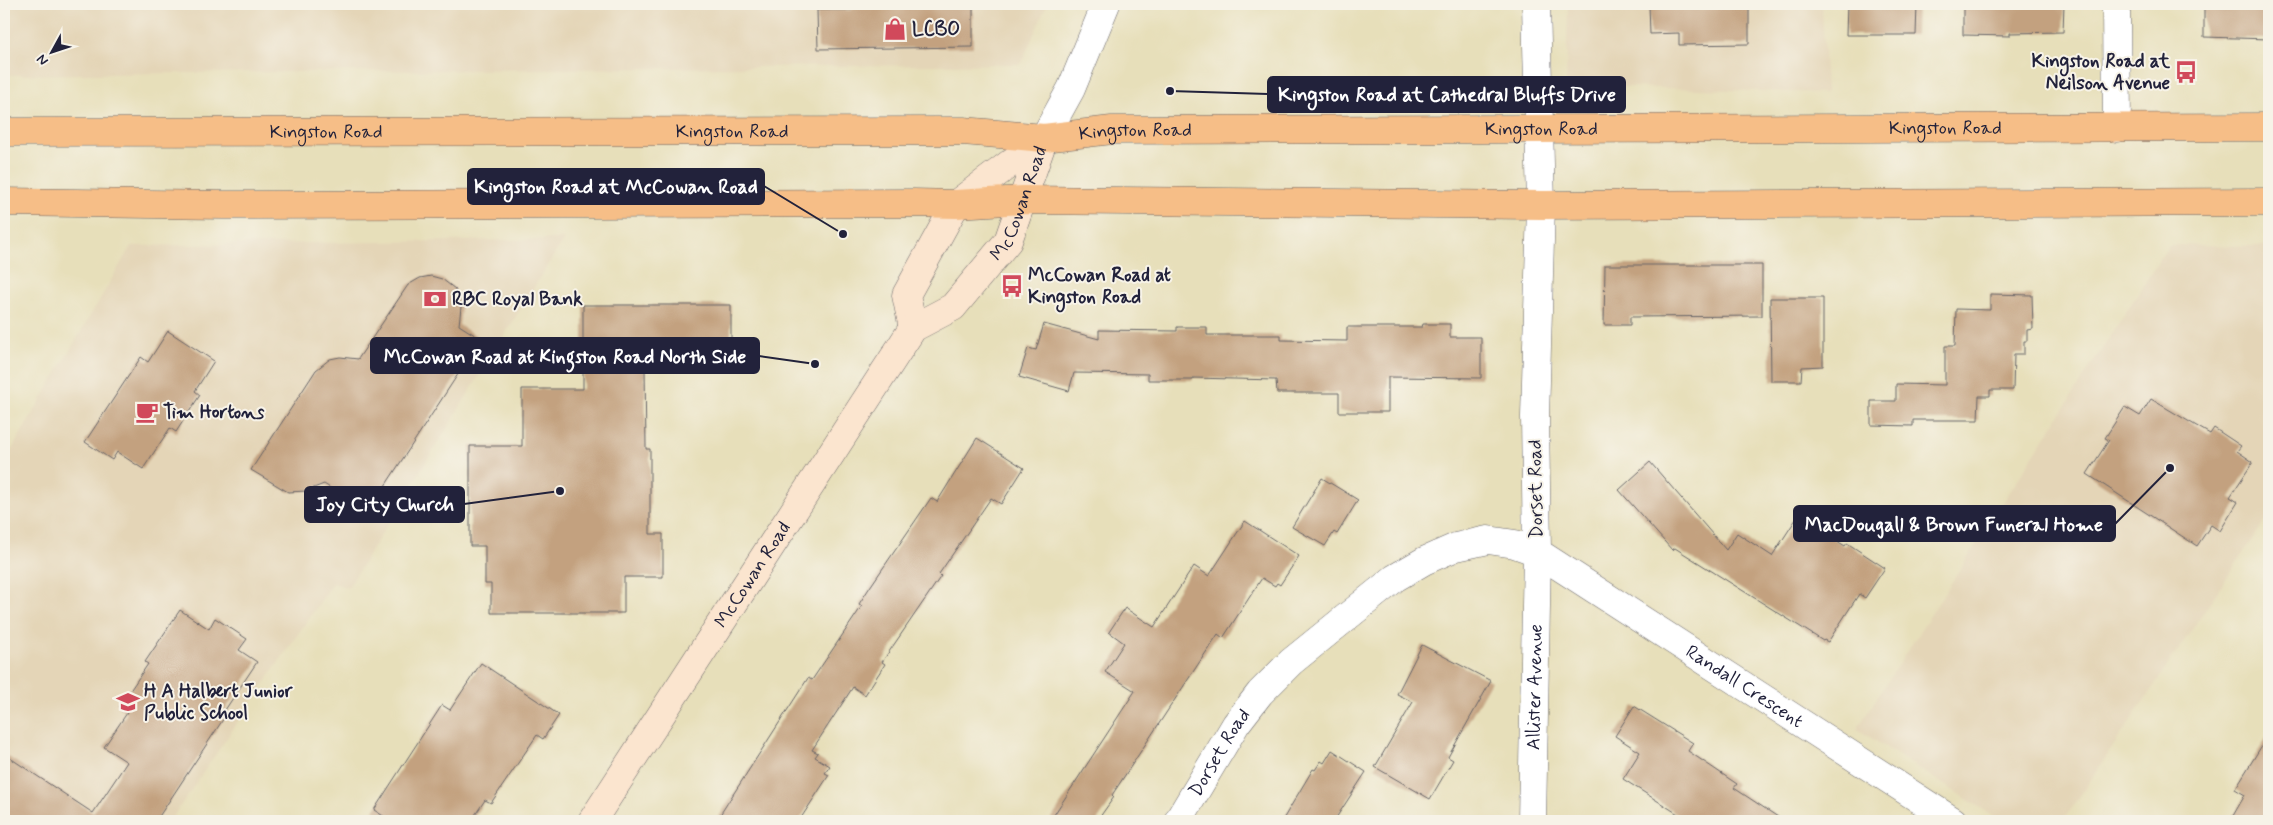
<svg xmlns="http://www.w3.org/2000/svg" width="2273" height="825" font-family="Mynerve,sans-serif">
	<rect width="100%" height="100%" fill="#f7f3e8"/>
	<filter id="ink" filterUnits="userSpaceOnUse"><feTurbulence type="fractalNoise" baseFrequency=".02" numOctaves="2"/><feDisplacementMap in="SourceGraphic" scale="10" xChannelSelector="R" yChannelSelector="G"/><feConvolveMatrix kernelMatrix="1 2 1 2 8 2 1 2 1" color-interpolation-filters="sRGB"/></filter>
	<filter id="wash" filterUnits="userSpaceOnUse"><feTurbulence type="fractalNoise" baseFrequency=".0096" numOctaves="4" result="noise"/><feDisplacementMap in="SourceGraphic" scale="20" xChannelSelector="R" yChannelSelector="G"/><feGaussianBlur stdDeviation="1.12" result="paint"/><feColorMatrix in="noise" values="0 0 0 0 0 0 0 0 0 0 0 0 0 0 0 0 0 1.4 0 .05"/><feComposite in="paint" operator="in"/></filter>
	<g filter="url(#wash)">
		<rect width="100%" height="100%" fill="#e7dfba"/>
		<!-- built -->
		<path fill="#e4d5b7" d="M 4,4 L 1047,4 L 1021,64 L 4,75 Z
			M 1568,4 L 1822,4 L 1826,93 L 1566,85 Z
			M 564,239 L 348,588 L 333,583 L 170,821 L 4,821 L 4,463 L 131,246 Z
			M 2169,245 L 2269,246 L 2269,515 L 2063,821 L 2001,821 L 1857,729 Z"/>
		<g id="blocks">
			<!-- building -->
			<path fill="#c3a17f" d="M 852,4 L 973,4 L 973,47 L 818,49 L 817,10 L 852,10 Z
				M 1649,4 L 1730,4 L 1730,6 L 1749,6 L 1749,44 L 1679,45 L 1679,33 L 1650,34 Z
				M 1847,4 L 1917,4 L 1916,35 L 1846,35 Z
				M 1963,4 L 2064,4 L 2063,32 L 2010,33 L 2010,36 L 1963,35 Z
				M 2204,4 L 2269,4 L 2269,39 L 2204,37 Z
				M 1605,265 L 1762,265 L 1762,316 L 1630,317 L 1630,325 L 1604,325 Z
				M 431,276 L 442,279 L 455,289 L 461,307 L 459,325 L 481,339 L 368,512 L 324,484 L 306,491 L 288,492 L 251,470 L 316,370 L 330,359 L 340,357 L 358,359 L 408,285 L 420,278 Z
				M 1990,294 L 2032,295 L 2033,329 L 2027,330 L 2027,341 L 2024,341 L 2024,354 L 2014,354 L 2013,390 L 1990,390 L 1990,396 L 1979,396 L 1978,420 L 1913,420 L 1913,426 L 1871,425 L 1871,401 L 1896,401 L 1896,384 L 1945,385 L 1945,346 L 1955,346 L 1956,309 L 1990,310 Z
				M 1770,298 L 1823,298 L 1823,366 L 1802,367 L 1801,381 L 1771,381 Z
				M 583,305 L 731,305 L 731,368 L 645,368 L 646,449 L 650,449 L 650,534 L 663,534 L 663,577 L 624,577 L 624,613 L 491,613 L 491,584 L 485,584 L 485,546 L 470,546 L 470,446 L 522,446 L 522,389 L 583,389 Z
				M 1044,324 L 1099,339 L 1099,330 L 1177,331 L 1177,327 L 1207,327 L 1207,335 L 1281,335 L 1281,340 L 1347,341 L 1347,327 L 1422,327 L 1423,324 L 1450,324 L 1450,337 L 1481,337 L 1481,378 L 1388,377 L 1388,412 L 1339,412 L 1339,393 L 1277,393 L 1276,380 L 1193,378 L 1193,380 L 1148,380 L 1148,374 L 1074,373 L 1069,391 L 1019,377 L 1028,348 L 1036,350 Z
				M 168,331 L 214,361 L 195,391 L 200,395 L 176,432 L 170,428 L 143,469 L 117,452 L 112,460 L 85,442 L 141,357 L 148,362 Z
				M 2151,399 L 2210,434 L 2214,428 L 2241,446 L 2237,451 L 2253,462 L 2230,497 L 2238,502 L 2220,531 L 2211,525 L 2197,546 L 2087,474 L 2109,440 L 2105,438 L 2125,407 L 2140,416 Z
				M 977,438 L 1024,468 L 1001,504 L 991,498 L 939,574 L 941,576 L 882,662 L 885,664 L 865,695 L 853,687 L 812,750 L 818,753 L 815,757 L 830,766 L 825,773 L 829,775 L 799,821 L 716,821 L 808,678 L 812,680 L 862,606 L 859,604 L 870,587 L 931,498 L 937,502 Z
				M 1650,462 L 1726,550 L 1737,533 L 1772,556 L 1798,516 L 1845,546 L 1847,543 L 1885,568 L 1865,598 L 1859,594 L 1828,642 L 1824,640 L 1823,641 L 1675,548 L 1672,550 L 1619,490 Z
				M 1322,478 L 1358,500 L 1337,534 L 1334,532 L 1325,546 L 1292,527 Z
				M 1245,521 L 1299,556 L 1280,585 L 1277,583 L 1275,586 L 1262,578 L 1223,638 L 1218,634 L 1112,795 L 1114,797 L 1097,821 L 1050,821 L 1135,691 L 1105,672 L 1124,643 L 1109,632 L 1125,608 L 1154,627 L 1194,566 L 1209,576 Z
				M 180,610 L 209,629 L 215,618 L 247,639 L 239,650 L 257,662 L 223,713 L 226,715 L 156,821 L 4,821 L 4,754 L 93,813 L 127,762 L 104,747 L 127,713 L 119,707 L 148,664 L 145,662 Z
				M 1422,645 L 1491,681 L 1448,757 L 1453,760 L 1430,799 L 1375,767 L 1413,702 L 1397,694 Z
				M 481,663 L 559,715 L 543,739 L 537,735 L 491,803 L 485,800 L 471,821 L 391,821 L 374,810 L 442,705 L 450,710 Z
				M 1634,706 L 1693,743 L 1688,751 L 1737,784 L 1734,788 L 1784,821 L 1689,821 L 1623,779 L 1640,752 L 1615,736 Z
				M 2269,734 L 2269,821 L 2230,821 L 2245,795 L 2235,789 Z
				M 1332,750 L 1366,772 L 1334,821 L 1282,821 L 1313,769 L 1315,770 L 1321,761 L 1324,763 Z"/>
		</g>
	</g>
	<g filter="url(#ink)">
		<use href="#blocks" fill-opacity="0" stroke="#676467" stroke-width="1"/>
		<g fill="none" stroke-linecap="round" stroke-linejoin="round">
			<defs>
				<g id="street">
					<path d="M 2116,4 L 2117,128"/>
					<path d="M 1044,138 L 1071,89 L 1106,4"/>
					<path id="s1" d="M 1178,821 L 1236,724 L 1260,693 L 1291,662 L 1395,578 L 1424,561 L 1456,547 L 1488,540 L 1515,544 L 1537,552 L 1953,821"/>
					<path id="s2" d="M 1532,821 L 1537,552 L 1535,417 L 1541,205 L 1536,4"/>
				</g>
				<g id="secondary">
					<path d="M 913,328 L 906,295 L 956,204 L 1044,138"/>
					<path id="s3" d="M 592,821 L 913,328 L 953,307 L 1008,241 L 1044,138"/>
				</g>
				<g id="primary">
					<path id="s4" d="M 4,132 L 963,131 L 1044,138 L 1112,130 L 2269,127"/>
					<path d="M 4,202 L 223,205 L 914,203 L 956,204 L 1023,200 L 1541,205 L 2269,202"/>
				</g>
			</defs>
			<!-- street casing -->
			<use href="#street" stroke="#676467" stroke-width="29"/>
			<!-- secondary casing -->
			<use href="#secondary" stroke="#676467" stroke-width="29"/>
			<!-- primary casing -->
			<use href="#primary" stroke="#676467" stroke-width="29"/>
			<!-- street -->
			<use href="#street" stroke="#fff" stroke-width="28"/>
			<!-- secondary -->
			<use href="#secondary" stroke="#fbe5cf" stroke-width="28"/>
			<!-- primary -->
			<use href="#primary" stroke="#f6be87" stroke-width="28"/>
		</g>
	</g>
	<!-- icons -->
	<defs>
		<symbol id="shop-bare" viewBox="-9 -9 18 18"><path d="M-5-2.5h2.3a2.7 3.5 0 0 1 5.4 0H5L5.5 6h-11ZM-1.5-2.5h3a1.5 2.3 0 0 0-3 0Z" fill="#d1495b" stroke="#f7f3e8" stroke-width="2.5" paint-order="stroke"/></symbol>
		<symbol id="bus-bare" viewBox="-9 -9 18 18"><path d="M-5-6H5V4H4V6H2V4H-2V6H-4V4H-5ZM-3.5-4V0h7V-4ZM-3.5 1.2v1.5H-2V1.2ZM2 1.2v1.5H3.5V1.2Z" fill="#d1495b" stroke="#f7f3e8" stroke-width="2.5" paint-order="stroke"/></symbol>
		<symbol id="bank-bare" viewBox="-9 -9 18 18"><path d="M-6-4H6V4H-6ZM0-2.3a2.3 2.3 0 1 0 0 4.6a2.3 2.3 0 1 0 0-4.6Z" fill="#d1495b" stroke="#f7f3e8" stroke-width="2.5" paint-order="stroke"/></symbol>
		<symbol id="cafe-bare" viewBox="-9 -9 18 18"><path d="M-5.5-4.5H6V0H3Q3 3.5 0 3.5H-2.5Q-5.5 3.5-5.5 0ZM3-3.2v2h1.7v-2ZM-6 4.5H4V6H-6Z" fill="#d1495b" stroke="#f7f3e8" stroke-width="2.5" paint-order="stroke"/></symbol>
		<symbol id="school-bare" viewBox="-9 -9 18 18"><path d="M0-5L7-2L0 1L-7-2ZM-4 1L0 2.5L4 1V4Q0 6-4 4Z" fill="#d1495b" stroke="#f7f3e8" stroke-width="2.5" paint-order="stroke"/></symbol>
	</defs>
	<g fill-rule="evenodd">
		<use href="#shop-bare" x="879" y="13" width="32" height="32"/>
		<use href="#bus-bare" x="2170" y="56" width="32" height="32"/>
		<use href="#bus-bare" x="996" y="270" width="32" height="32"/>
		<use href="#bank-bare" x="419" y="283" width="32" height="32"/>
		<use href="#cafe-bare" x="131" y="396" width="32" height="32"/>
		<use href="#school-bare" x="112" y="686" width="32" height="32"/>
	</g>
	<g text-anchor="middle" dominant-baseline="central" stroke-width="4" stroke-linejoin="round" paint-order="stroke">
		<!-- poi labels -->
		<g font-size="19" font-weight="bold" fill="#22223b" stroke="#f7f3e8" text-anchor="start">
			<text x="912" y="29">LCBO</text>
			<text x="2170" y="61" text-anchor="end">Kingston Road at<tspan x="2170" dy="22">Neilson Avenue</tspan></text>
			<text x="1028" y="275">McCowan Road at<tspan x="1028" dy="22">Kingston Road</tspan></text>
			<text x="452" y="299">RBC Royal Bank</text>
			<text x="163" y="412">Tim Hortons</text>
			<text x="144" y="691">H A Halbert Junior<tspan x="144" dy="22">Public School</tspan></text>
		</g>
		<!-- street labels -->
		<g font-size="19" fill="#22223b" stroke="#f7f3e8">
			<text stroke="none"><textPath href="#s4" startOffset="1942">Kingston Road</textPath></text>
			<text stroke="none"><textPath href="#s4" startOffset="1538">Kingston Road</textPath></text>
			<text stroke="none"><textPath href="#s4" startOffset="728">Kingston Road</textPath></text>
			<text stroke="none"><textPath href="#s4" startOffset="322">Kingston Road</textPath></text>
			<text stroke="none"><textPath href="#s4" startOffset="1132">Kingston Road</textPath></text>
			<text stroke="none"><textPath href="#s3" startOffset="758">McCowan Road</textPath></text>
			<text transform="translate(1536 489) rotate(-91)">Dorset Road</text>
			<text stroke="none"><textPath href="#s3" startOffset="294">McCowan Road</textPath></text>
			<text stroke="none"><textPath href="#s1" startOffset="729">Randall Crescent</textPath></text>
			<text stroke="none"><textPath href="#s2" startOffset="134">Allister Avenue</textPath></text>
			<text stroke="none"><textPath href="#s1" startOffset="80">Dorset Road</textPath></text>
		</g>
	</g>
	<!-- callouts -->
	<path fill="none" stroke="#22223b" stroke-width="2" d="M1170 91L1268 94M843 234L764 186M815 364L759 356M560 491L464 504M2170 468L2115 524"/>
	<g fill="#22223b" stroke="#f7f3e8" stroke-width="2">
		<circle cx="1170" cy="91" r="5"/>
		<circle cx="843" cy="234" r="5"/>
		<circle cx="815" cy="364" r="5"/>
		<circle cx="560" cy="491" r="5"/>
		<circle cx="2170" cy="468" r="5"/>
	</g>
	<g fill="#22223b" stroke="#22223b" stroke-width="2">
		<rect x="1268" y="77" width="357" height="35" rx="5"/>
		<rect x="468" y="169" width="296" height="35" rx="5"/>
		<rect x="371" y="338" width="388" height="35" rx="5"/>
		<rect x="305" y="487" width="159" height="35" rx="5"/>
		<rect x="1794" y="506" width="321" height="35" rx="5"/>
	</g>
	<g font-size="20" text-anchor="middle" font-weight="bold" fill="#fff">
		<text x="1447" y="101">Kingston Road at Cathedral Bluffs Drive</text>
		<text x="616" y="193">Kingston Road at McCowan Road</text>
		<text x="565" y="363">McCowan Road at Kingston Road North Side</text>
		<text x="385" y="511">Joy City Church</text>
		<text x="1954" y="531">MacDougall &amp; Brown Funeral Home</text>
	</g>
	<!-- margin -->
	<rect width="2273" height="825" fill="none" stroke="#f7f3e8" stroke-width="20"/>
	<!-- north arrow -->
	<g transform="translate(52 52) rotate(230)" stroke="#f7f3e8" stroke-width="4" paint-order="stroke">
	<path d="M0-4L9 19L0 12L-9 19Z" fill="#22223b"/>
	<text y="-8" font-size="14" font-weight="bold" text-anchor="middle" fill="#22223b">N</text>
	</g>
</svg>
